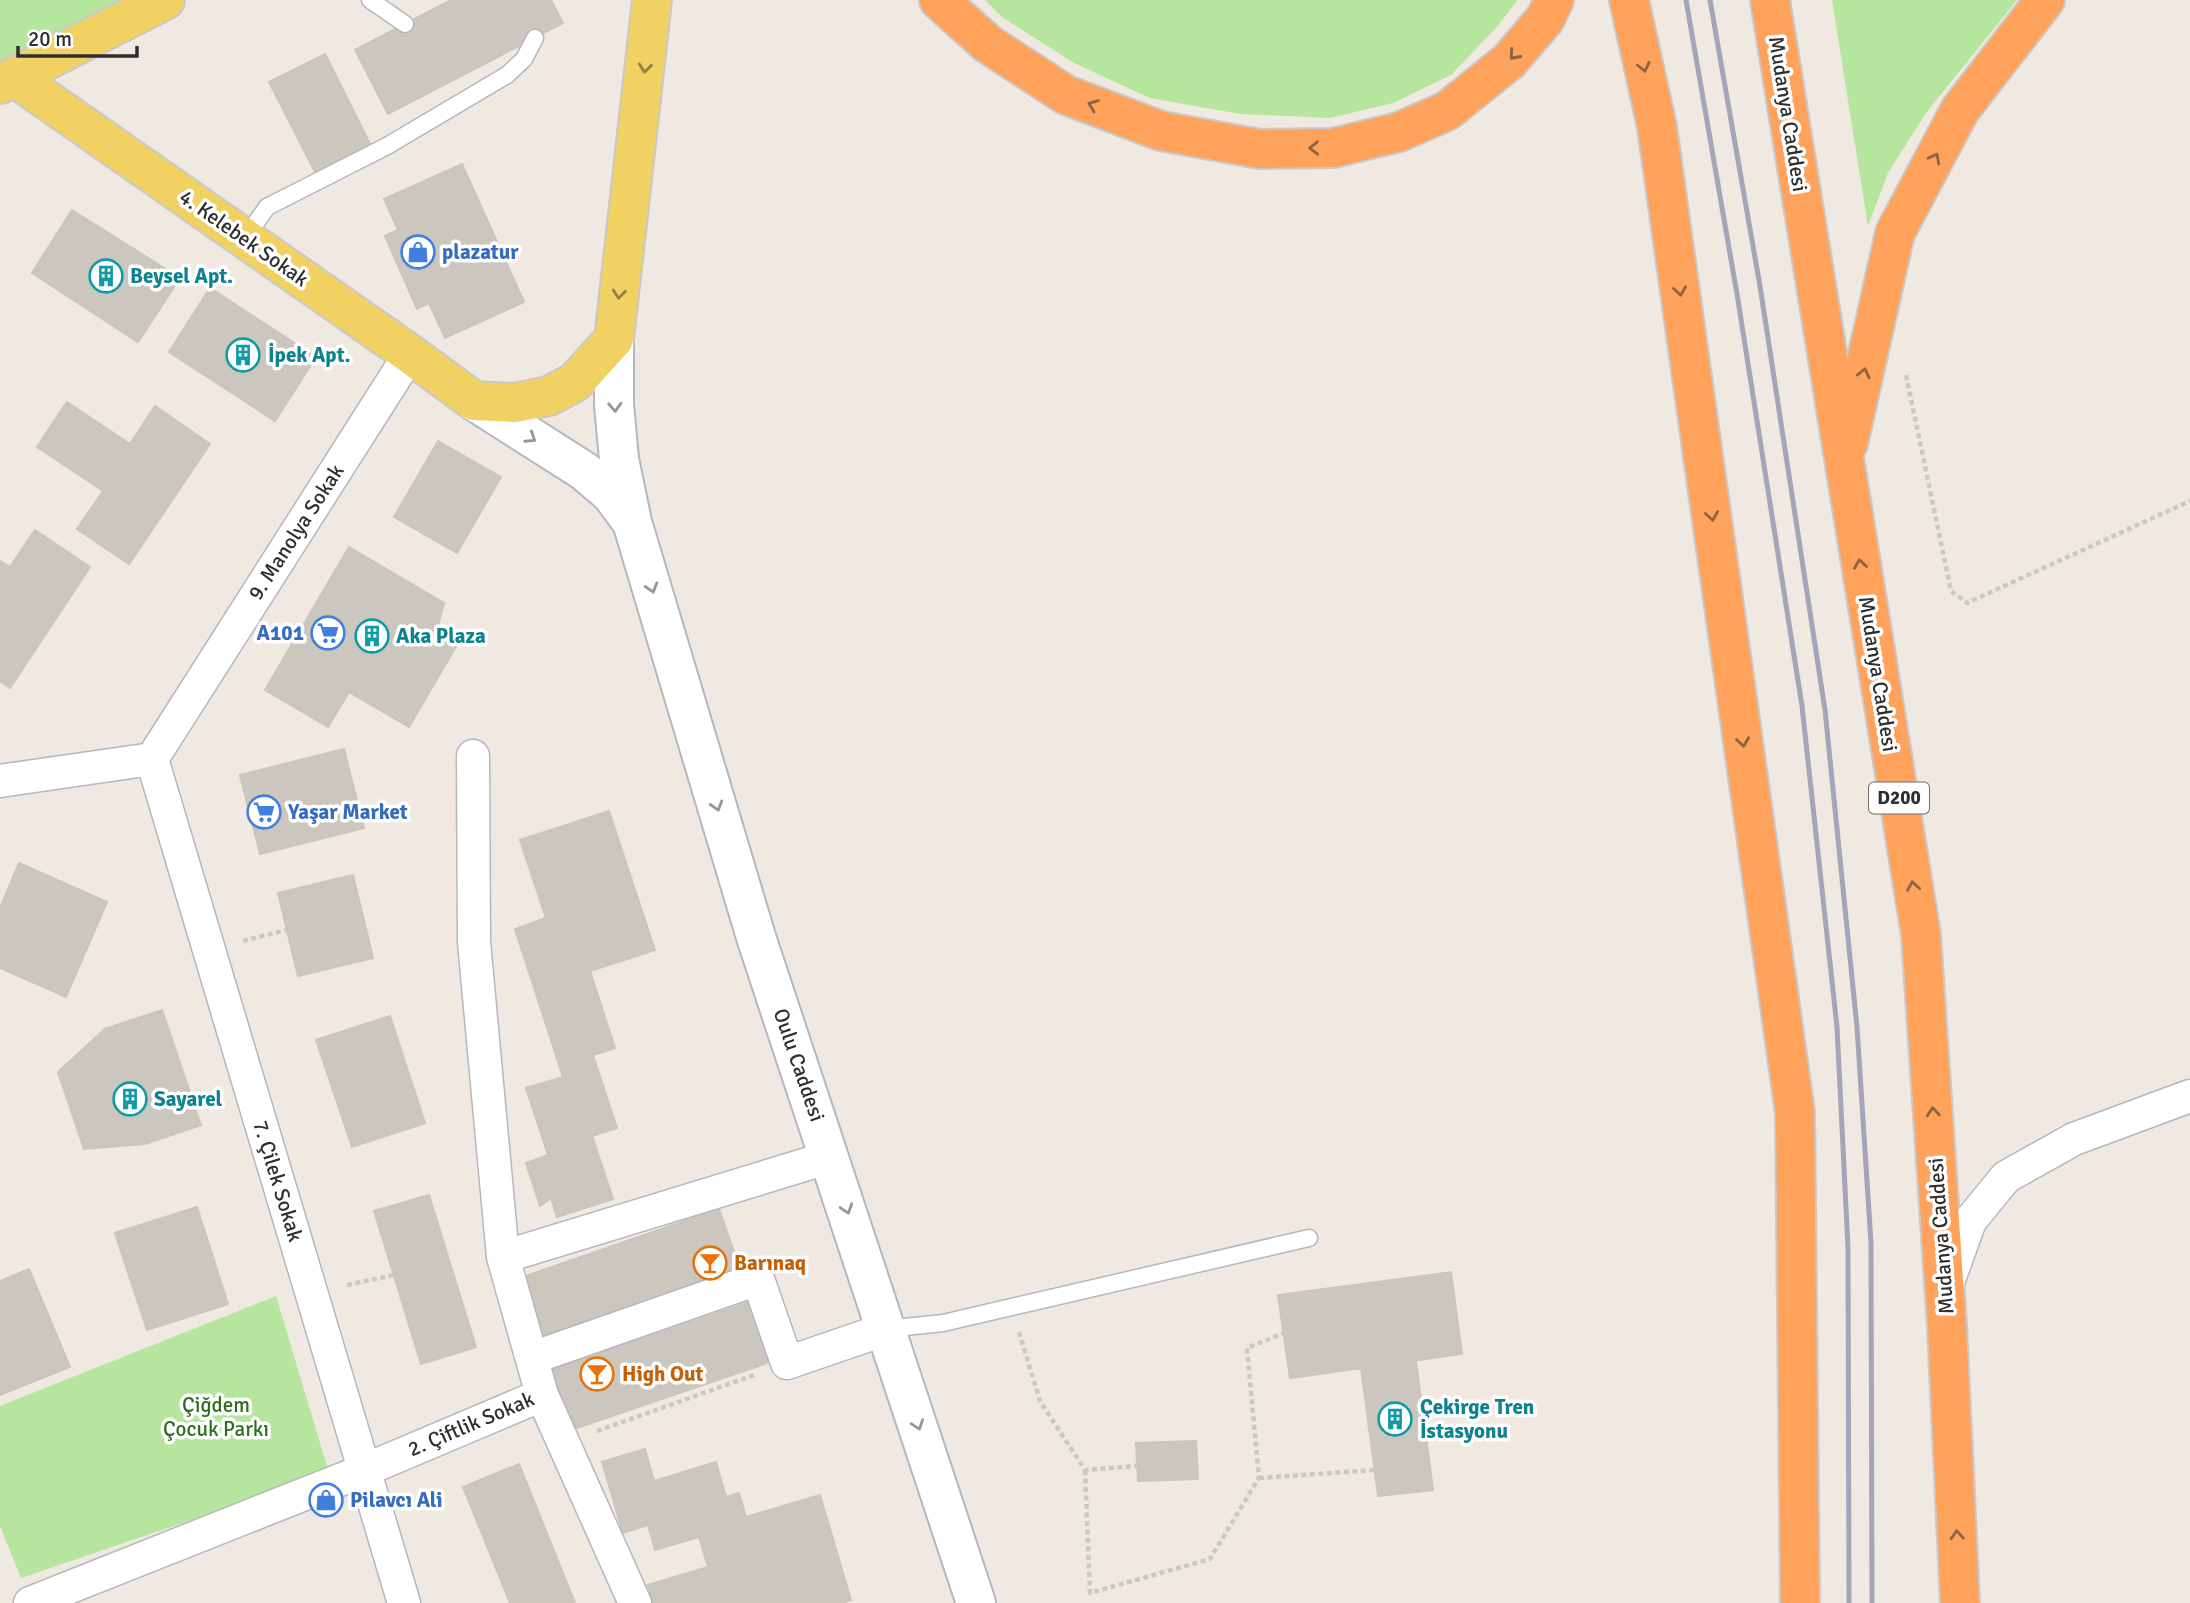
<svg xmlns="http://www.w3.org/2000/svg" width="2190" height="1603" font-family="Signika,sans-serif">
	<rect width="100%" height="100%" fill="#efe9e1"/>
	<!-- green -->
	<path fill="#b6e59e" d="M 0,0 L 165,0 L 0,84 Z
		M 985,0 L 1518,0 L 1495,29 L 1451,75 L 1393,103 L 1330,118 L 1240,114 L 1150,98 L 1074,63 L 1002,17 Z
		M 1832,0 L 2017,0 L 1926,113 L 1888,173 L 1868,226 Z
		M 276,1296 L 329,1473 L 21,1578 L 0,1526 L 0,1406 Z"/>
	<!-- building -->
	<path fill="#cbc7bf" stroke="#cbc5ba" stroke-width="2" d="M 451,0 L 551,0 L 563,23 L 388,114 L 355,50 Z
		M 325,54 L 371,146 L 316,174 L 269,82 Z
		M 462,164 L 524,302 L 445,338 L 429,303 L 417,309 L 385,236 L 398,230 L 384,199 Z
		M 72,210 L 180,278 L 138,342 L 32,273 Z
		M 210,288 L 316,357 L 275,421 L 169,352 Z
		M 67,402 L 130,444 L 155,406 L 210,444 L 129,564 L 77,529 L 103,491 L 37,447 Z
		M 438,441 L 501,477 L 457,553 L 394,517 Z
		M 35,530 L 90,567 L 10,688 L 0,681 L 0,561 L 10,567 Z
		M 349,547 L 444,603 L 437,630 L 458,643 L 409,727 L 349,692 L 328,727 L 265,690 Z
		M 344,749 L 364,828 L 260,854 L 240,775 Z
		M 609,811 L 655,950 L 590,971 L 615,1048 L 593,1055 L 617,1128 L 592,1136 L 613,1199 L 557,1217 L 551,1198 L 540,1206 L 526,1163 L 548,1155 L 526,1088 L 563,1077 L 515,929 L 546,918 L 520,840 Z
		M 19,863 L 107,902 L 66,997 L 0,968 L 0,908 Z
		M 353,875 L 373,958 L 298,976 L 278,893 Z
		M 162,1010 L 201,1125 L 145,1144 L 84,1149 L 58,1072 L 105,1029 Z
		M 390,1016 L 425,1123 L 352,1147 L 316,1040 Z
		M 429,1195 L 476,1347 L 421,1364 L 374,1211 Z
		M 197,1207 L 228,1304 L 147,1330 L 115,1233 Z
		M 719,1209 L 740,1269 L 538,1338 L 517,1279 Z
		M 29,1269 L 70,1367 L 0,1395 L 0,1281 Z
		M 1451,1272 L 1462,1354 L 1290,1378 L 1278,1295 Z
		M 752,1301 L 773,1361 L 571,1430 L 551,1370 Z
		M 1416,1361 L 1433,1490 L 1378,1496 L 1361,1368 Z
		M 1196,1441 L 1198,1479 L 1138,1481 L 1136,1443 Z
		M 645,1449 L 654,1481 L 716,1462 L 726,1497 L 739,1493 L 746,1517 L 820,1495 L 851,1600 L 841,1603 L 653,1603 L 648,1585 L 708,1567 L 699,1537 L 655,1550 L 648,1525 L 623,1533 L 602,1462 Z
		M 519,1464 L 575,1603 L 510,1603 L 463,1487 Z"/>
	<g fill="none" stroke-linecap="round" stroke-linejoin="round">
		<defs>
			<path id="lane" d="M 370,0 L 405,24
				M 245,238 L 267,207 L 387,146 L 507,75 L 524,59 L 535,38
				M 886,1329 L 943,1323 L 1309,1238"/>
			<path id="street" d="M 473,756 L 474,942 L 503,1257
				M 152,759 L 404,1603
				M 0,781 L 152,759 L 410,354
				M 1947,1285 L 1970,1221 L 2006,1177 L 2074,1139 L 2190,1096
				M 532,1358 L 758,1279 L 787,1363 L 886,1329
				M 542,1395 L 635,1603
				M 30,1603 L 365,1470 L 542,1395 L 503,1257 L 830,1157"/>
			<path id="secondary" d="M 614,339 L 614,405 L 619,459 L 632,522 L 756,937 L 976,1603
				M 474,401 L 584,471 L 611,494 L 631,521"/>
			<path id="primary" d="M 14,77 L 410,354 L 474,401 L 514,403 L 549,396 L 575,382 L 614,339 L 652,0
				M 0,84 L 165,0"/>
			<path id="highway" d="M 939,0 L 988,44 L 1066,95 L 1161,131 L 1260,149 L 1333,148 L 1399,132 L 1447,111 L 1509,61 L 1545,19 L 1554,0
				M 1629,0 L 1657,127 L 1795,1113 L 1800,1603
				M 1770,0 L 1921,935 L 1947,1326 L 1960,1603
				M 1848,444 L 1895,233 L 1960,110 L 2045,0"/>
		</defs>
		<!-- lane casing -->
		<use href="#lane" stroke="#b4b7c1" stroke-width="19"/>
		<!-- street casing -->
		<use href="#street" stroke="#b4b7c1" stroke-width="35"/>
		<!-- secondary casing -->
		<use href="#secondary" stroke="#b4b7c1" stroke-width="42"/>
		<!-- primary casing -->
		<use href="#primary" stroke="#c9c9c9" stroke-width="42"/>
		<!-- highway casing -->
		<use href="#highway" stroke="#c9c9c9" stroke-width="42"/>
		<!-- path -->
		<path stroke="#c9c9c9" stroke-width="4.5" stroke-dasharray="5 3.5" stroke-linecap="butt" d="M 1906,375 L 1951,591 L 1967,603 L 2190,501
			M 243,941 L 286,930
			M 347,1285 L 394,1275
			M 1019,1332 L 1040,1401 L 1085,1470 L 1137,1466
			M 597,1431 L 754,1375
			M 1085,1470 L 1090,1593 L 1210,1559 L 1259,1478 L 1247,1348 L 1284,1333
			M 1259,1478 L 1374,1470"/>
		<!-- lane -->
		<use href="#lane" stroke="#fff" stroke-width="16"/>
		<!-- street -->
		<use href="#street" stroke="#fff" stroke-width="32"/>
		<!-- secondary -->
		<use href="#secondary" stroke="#fff" stroke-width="38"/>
		<!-- primary -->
		<use href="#primary" stroke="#f2d163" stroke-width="38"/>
		<!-- highway -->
		<use href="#highway" stroke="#ffa35c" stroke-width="38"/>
		<!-- rail -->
		<path stroke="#a3a6b8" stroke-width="5" d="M 1686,0 L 1737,294 L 1802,706 L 1837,1027 L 1848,1248 L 1849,1603
			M 1710,0 L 1760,286 L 1825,710 L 1857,1027 L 1871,1243 L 1872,1603"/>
	</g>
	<!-- one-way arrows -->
	<defs><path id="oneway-chevron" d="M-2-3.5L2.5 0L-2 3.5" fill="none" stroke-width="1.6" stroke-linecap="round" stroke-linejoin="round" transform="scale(1.75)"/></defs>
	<g stroke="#8c6343">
		<use href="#oneway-chevron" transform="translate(1514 55) rotate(132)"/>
		<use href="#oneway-chevron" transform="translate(1644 67) rotate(77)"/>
		<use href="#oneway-chevron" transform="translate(1093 105) rotate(-159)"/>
		<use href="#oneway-chevron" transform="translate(1314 148) rotate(179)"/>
		<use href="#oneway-chevron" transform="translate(1935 158) rotate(-62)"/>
		<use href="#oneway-chevron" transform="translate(1680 291) rotate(82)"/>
		<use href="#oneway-chevron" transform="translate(1864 373) rotate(-77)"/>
		<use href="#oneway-chevron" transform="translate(1712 516) rotate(82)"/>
		<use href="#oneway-chevron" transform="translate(1860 564) rotate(-99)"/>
		<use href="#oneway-chevron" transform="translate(1743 742) rotate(82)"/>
		<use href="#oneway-chevron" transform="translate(1913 886) rotate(-99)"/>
		<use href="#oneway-chevron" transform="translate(1933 1112) rotate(-94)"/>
		<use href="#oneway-chevron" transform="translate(1957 1535) rotate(-93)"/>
	</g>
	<g stroke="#908048">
		<use href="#oneway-chevron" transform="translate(645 68) rotate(96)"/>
		<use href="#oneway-chevron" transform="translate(619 294) rotate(96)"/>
	</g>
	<g stroke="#969696">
		<use href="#oneway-chevron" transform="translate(615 407) rotate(87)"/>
		<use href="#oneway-chevron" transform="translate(531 438) rotate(33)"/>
		<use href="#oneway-chevron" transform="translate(652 588) rotate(73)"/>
		<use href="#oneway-chevron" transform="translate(717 806) rotate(73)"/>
		<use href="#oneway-chevron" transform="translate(847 1209) rotate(72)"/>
		<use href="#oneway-chevron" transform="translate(918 1425) rotate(71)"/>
	</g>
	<!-- icons -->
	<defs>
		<symbol id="shop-ring" viewBox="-11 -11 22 22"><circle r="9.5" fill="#fff" stroke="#3f7fe0" stroke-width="1.5"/><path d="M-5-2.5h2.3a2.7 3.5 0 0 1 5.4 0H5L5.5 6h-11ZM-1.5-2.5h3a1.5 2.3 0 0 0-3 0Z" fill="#3f7fe0"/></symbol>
		<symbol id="building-ring" viewBox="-11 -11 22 22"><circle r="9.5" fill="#fff" stroke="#0f9aa8" stroke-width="1.5"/><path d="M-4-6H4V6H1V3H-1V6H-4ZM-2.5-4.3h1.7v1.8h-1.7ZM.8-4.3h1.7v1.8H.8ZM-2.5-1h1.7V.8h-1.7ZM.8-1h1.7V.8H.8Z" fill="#0f9aa8"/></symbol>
		<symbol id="supermarket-ring" viewBox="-11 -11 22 22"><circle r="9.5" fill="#fff" stroke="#3f7fe0" stroke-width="1.5"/><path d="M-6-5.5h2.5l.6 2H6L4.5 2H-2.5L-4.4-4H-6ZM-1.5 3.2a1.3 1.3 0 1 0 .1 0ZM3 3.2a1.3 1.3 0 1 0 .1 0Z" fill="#3f7fe0"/></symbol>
		<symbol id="bar-ring" viewBox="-11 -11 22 22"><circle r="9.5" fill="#fff" stroke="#e8710a" stroke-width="1.5"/><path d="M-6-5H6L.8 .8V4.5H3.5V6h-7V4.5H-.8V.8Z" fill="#e8710a"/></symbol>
	</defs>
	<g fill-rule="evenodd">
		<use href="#shop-ring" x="399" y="233" width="38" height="38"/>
		<use href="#building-ring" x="87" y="257" width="38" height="38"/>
		<use href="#building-ring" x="224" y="336" width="38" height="38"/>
		<use href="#supermarket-ring" x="309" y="614" width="38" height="38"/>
		<use href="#building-ring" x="353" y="617" width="38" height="38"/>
		<use href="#supermarket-ring" x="245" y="793" width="38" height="38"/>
		<use href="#building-ring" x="111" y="1080" width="38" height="38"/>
		<use href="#bar-ring" x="691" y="1244" width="38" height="38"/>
		<use href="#bar-ring" x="578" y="1355" width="38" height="38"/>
		<use href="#building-ring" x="1376" y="1400" width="38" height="38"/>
		<use href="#shop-ring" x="307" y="1481" width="38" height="38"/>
	</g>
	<g text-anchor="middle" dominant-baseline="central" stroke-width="7" stroke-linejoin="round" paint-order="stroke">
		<!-- shield labels -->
		<rect fill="#fff" stroke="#6d6d6d" stroke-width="2" x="1869" y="782.5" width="60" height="31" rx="5"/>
		<g font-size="19" font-weight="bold" fill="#2e2e2e">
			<text x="1899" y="798">D200</text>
		</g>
		<!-- street labels -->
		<g font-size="21" fill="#2e2e2e" stroke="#fff">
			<text transform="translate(1788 114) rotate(81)">Mudanya Caddesi</text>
			<text transform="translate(244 238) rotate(35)">4. Kelebek Sokak</text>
			<text transform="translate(296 532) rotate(-57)">9. Manolya Sokak</text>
			<text transform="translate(1878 674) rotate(81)">Mudanya Caddesi</text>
			<text transform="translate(799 1065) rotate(71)">Oulu Caddesi</text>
			<text transform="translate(278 1181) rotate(73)">7. Çilek Sokak</text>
			<text transform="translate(1941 1236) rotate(-94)">Mudanya Caddesi</text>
			<text transform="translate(471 1424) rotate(-23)">2. Çiftlik Sokak</text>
		</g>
		<!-- shop labels -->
		<g font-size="21" font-weight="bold" fill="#366cbe" stroke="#fff" text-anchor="start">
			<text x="442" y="252">plazatur</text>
			<text x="304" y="633" text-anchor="end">A101</text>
			<text x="288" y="812">Yaşar Market</text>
			<text x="350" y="1500">Pilavcı Ali</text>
		</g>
		<!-- culture labels -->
		<g font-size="21" font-weight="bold" fill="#0d838f" stroke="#fff" text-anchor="start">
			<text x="130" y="276">Beysel Apt.</text>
			<text x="268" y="355">İpek Apt.</text>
			<text x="396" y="636">Aka Plaza</text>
			<text x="154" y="1099">Sayarel</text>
			<text x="1420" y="1407">Çekirge Tren<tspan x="1420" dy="24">İstasyonu</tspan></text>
		</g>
		<!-- food labels -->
		<g font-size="21" font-weight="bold" fill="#c56008" stroke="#fff" text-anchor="start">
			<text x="734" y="1263">Barınaq</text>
			<text x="622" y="1374">High Out</text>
		</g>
		<!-- park labels -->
		<g font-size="21" fill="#2c6e1b" stroke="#fff">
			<text x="216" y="1405">Çiğdem<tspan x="216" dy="24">Çocuk Parkı</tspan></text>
		</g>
	</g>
	<!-- scale -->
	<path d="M18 46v10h119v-10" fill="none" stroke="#2e2e2e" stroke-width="3.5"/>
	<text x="28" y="46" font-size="21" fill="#2e2e2e" stroke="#ffffff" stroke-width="5" paint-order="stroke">20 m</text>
</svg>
